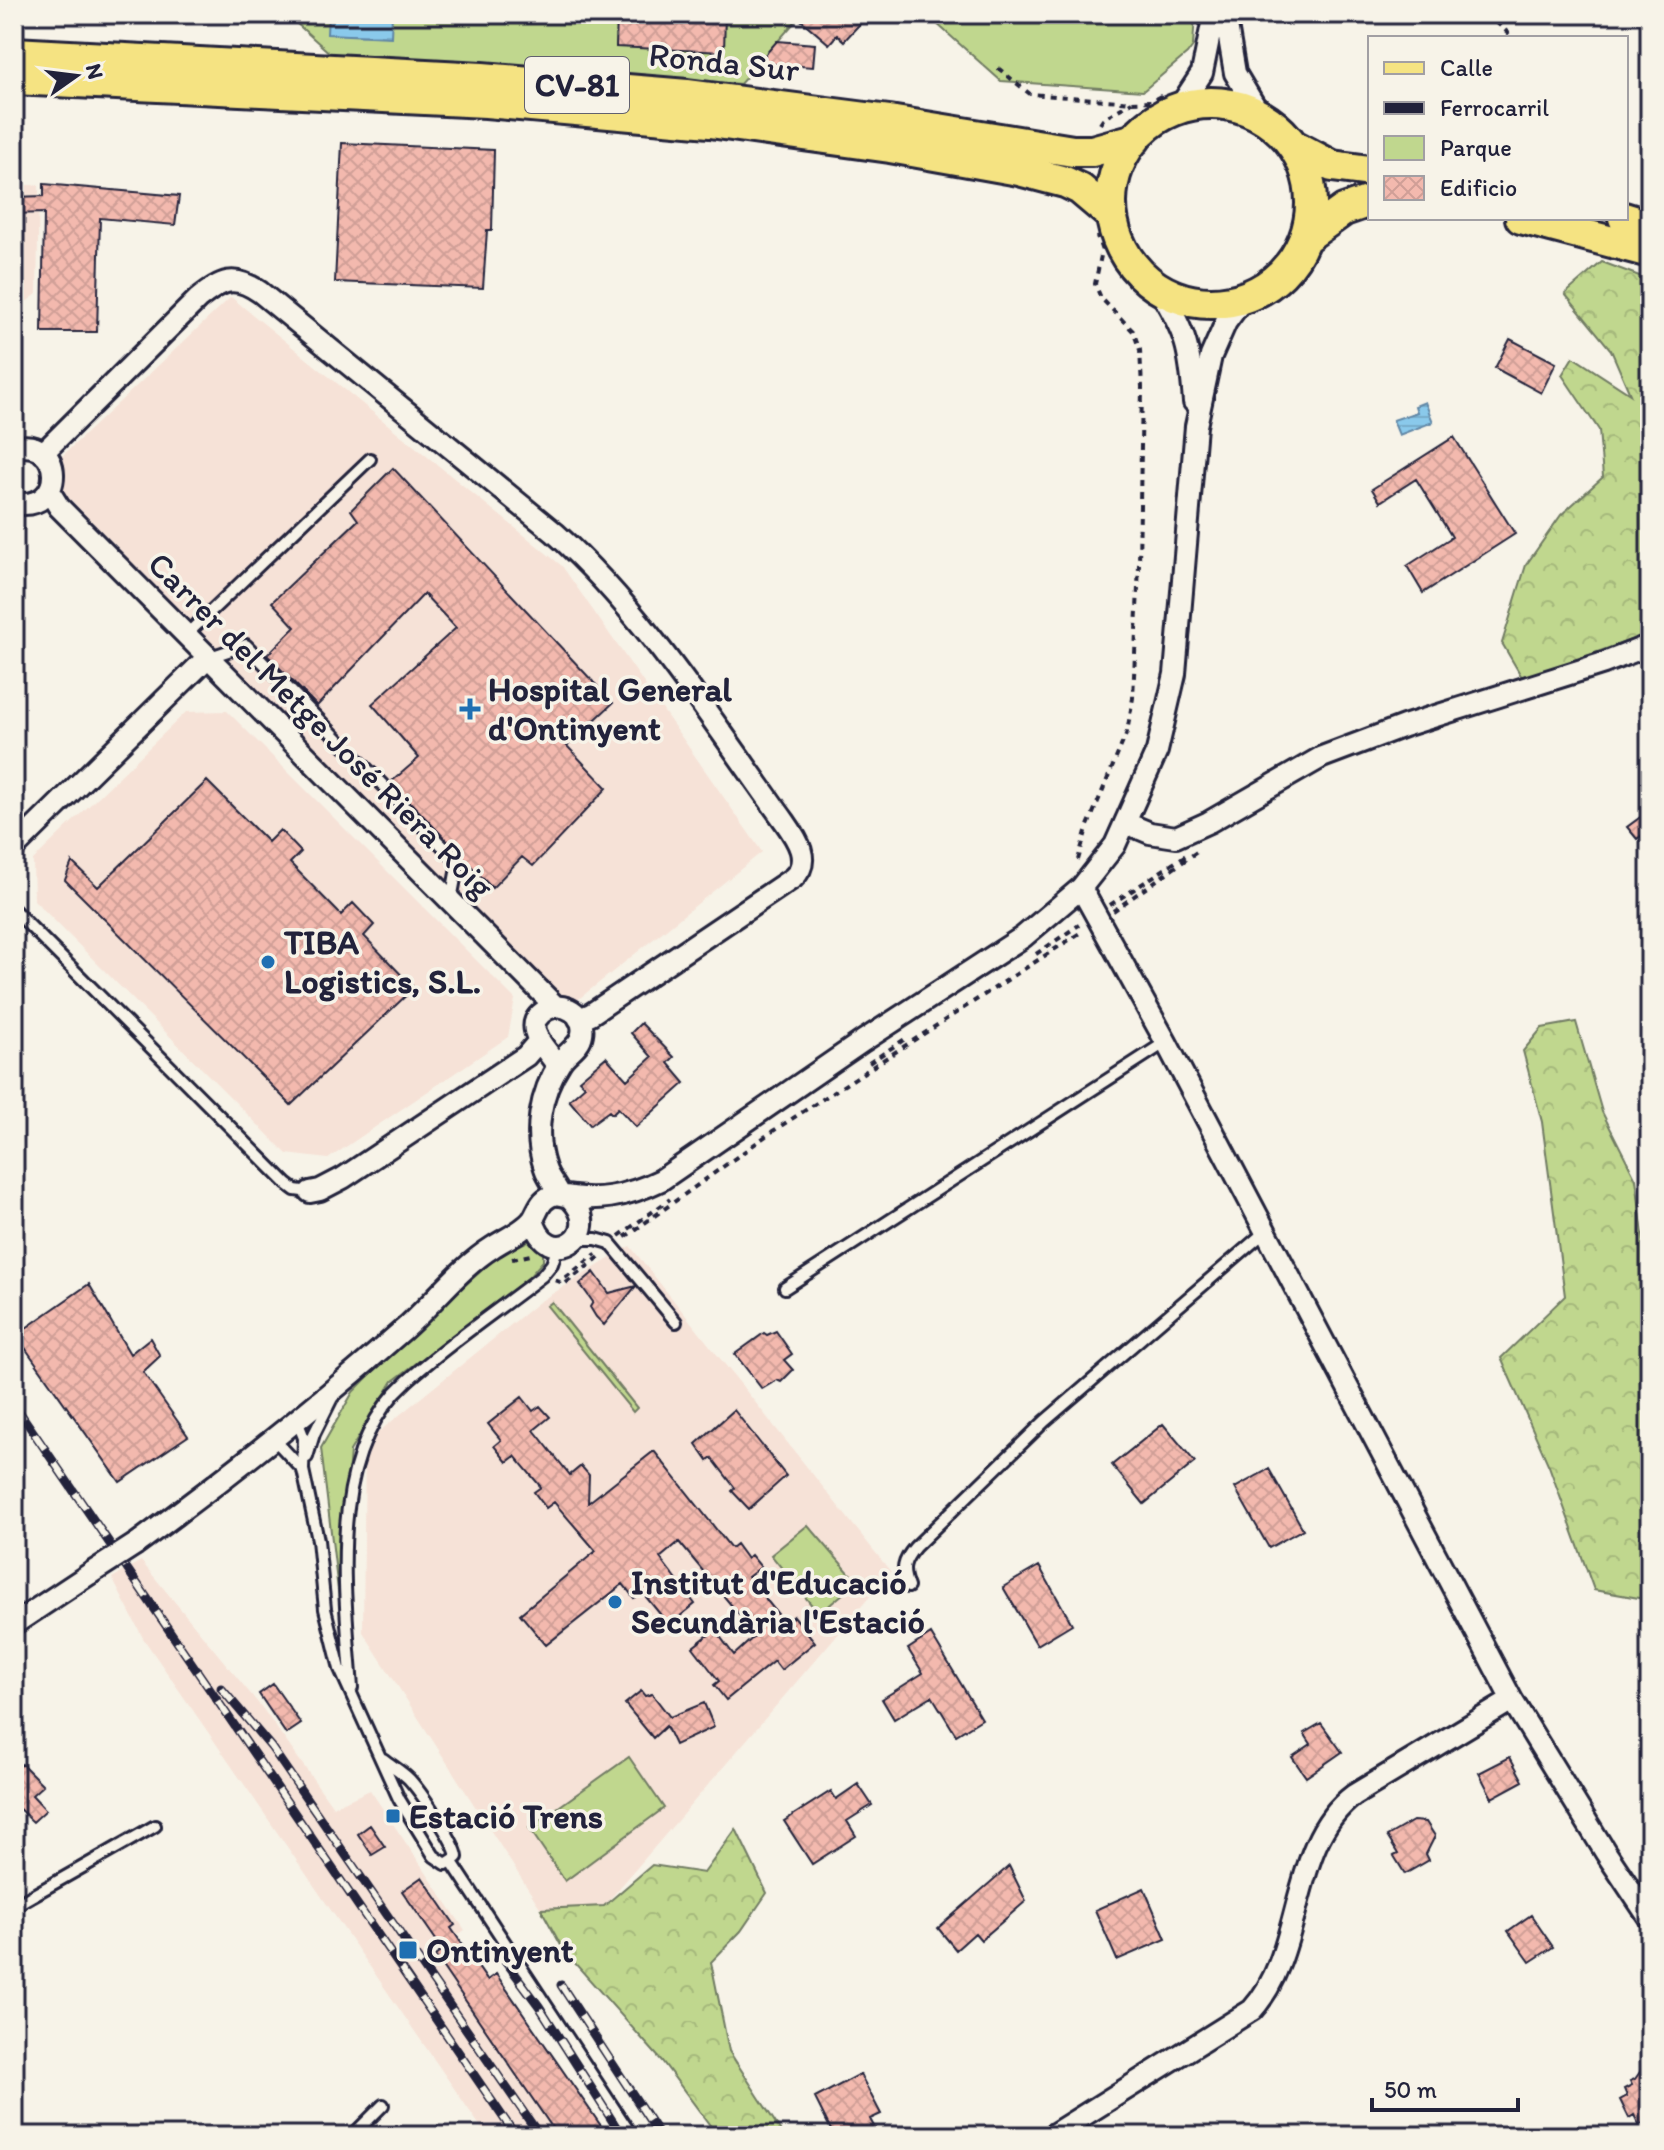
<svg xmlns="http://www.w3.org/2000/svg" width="1664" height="2150" font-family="Itim,sans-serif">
	<defs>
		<pattern id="forest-crowns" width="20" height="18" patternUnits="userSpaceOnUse" patternTransform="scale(2)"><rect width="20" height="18" fill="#c0d78e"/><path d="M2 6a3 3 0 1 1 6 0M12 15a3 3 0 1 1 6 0" fill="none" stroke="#a5b87b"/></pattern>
		<pattern id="water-rules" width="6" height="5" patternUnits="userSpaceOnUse" patternTransform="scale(2)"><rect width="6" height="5" fill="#8ac9eb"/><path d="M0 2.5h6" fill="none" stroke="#77acca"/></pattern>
		<pattern id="building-cross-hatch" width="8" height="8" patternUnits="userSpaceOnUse" patternTransform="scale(2)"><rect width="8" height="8" fill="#f3b9ae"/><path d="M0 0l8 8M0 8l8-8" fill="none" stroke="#d09f97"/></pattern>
	</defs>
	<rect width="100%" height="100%" fill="#f7f3e8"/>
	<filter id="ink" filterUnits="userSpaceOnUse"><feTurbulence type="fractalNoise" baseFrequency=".0125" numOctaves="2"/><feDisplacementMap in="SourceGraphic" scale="16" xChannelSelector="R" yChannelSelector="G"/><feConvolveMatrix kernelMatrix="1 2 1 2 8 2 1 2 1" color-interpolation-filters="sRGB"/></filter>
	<g filter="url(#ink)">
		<!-- built -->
		<path fill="#f6e2d7" d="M 14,185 L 39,185 L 37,294 L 14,311 Z
			M 231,297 L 562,566 L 762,852 L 570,1006 L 44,473 Z
			M 227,711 L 515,999 L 508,1037 L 328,1159 L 287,1154 L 34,900 L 33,860 L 186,712 Z
			M 630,1246 L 891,1572 L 604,1906 L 541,1909 L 363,1632 L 365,1443 L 539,1302 Z
			M 141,1561 L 263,1709 L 333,1807 L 370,1790 L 465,1930 L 432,1952 L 558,2136 L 487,2136 L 143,1638 L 112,1578 Z"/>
		<!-- green -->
		<path fill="#c0d78e" stroke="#717c64" stroke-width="2" d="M 286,14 L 802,14 L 740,84 L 332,55 Z
			M 926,14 L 1195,14 L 1193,46 L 1187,54 L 1143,91 L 1001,81 Z
			M 528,1241 L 543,1246 L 543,1261 L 529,1277 L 393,1381 L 350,1451 L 341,1564 L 344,1641 L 321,1448 L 353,1392 L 410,1334 L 498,1256 Z
			M 552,1302 L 637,1408 L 633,1412 L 547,1306 Z
			M 808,1525 L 857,1582 L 819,1614 L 771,1555 Z
			M 629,1757 L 664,1808 L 565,1881 L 529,1828 Z"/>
		<!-- forest -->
		<path fill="url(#forest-crowns)" stroke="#717c64" stroke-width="2" d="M 1602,262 L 1650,280 L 1650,633 L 1523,679 L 1502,643 L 1526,565 L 1561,515 L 1603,477 L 1599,430 L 1562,375 L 1573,357 L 1630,394 L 1611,350 L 1565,294 Z
			M 1576,1022 L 1602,1112 L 1636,1179 L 1650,1291 L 1650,1600 L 1594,1590 L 1549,1466 L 1501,1358 L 1565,1296 L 1542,1122 L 1523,1051 L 1542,1028 Z
			M 736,1829 L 767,1893 L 741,1931 L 711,1962 L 729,2051 L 784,2136 L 722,2136 L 712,2128 L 662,2061 L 564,1951 L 541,1909 L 604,1906 L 652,1865 L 704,1873 Z"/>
		<!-- water -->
		<path fill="url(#water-rules)" stroke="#6086a5" stroke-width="2" d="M 328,14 L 392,14 L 391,37 L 327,34 Z
			M 1425,402 L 1433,422 L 1399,435 L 1393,420 L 1417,412 L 1415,406 Z"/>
		<!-- building -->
		<path fill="url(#building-cross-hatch)" stroke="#22223b" stroke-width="2" d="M 617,14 L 725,14 L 724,52 L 616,47 Z
			M 794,14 L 869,14 L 844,41 L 837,35 L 829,44 Z
			M 777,41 L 815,44 L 813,67 L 758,63 Z
			M 342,143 L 494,150 L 492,230 L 487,230 L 483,288 L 335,282 Z
			M 44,184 L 179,196 L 175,225 L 100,218 L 97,332 L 42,332 L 44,213 L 14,214 L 14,197 L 44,196 Z
			M 1510,339 L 1556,363 L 1541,393 L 1495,368 Z
			M 1454,437 L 1515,534 L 1423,593 L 1407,566 L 1452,537 L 1416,479 L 1380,502 L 1372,489 Z
			M 393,468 L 613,703 L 567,746 L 607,788 L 533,866 L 522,857 L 492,888 L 391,782 L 419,758 L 372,704 L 456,628 L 424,594 L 317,706 L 267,655 L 295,627 L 272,602 L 358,520 L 351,510 Z
			M 207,781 L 268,842 L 280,830 L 301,852 L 290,863 L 341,915 L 353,903 L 374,925 L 364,936 L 414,988 L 291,1105 L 65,880 L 72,862 L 98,887 Z
			M 1650,810 L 1650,829 L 1637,839 L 1627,827 Z
			M 641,1023 L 674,1057 L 668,1063 L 685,1083 L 636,1127 L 618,1108 L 612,1114 L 609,1111 L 590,1125 L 569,1100 L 585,1086 L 579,1080 L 606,1057 L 627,1080 L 652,1057 L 631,1033 Z
			M 594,1272 L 609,1293 L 636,1286 L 604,1325 L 596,1317 L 590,1307 L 593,1302 L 580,1284 Z
			M 89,1284 L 130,1354 L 150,1338 L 160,1356 L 143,1372 L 188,1436 L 120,1482 L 16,1335 Z
			M 776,1331 L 792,1354 L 784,1360 L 793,1370 L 781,1382 L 777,1380 L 762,1389 L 735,1354 L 764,1333 L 767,1335 Z
			M 522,1397 L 533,1411 L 540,1406 L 550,1417 L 534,1430 L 570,1475 L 581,1466 L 589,1475 L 588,1503 L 654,1451 L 731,1548 L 736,1544 L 747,1559 L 751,1555 L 761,1567 L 748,1577 L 785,1623 L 794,1616 L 815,1642 L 781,1670 L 774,1661 L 726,1700 L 714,1685 L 719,1681 L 693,1647 L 715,1630 L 734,1655 L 756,1635 L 679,1542 L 660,1558 L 695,1604 L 669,1625 L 642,1592 L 634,1598 L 623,1584 L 546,1645 L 520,1614 L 596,1551 L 554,1502 L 546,1508 L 534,1492 L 541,1487 L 515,1456 L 507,1462 L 494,1446 L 501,1440 L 488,1424 Z
			M 734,1410 L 786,1476 L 749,1509 L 732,1491 L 735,1488 L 712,1458 L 708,1461 L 696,1444 Z
			M 1163,1424 L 1195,1462 L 1144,1504 L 1112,1465 Z
			M 1269,1469 L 1303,1529 L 1269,1548 L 1235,1488 Z
			M 1039,1566 L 1072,1624 L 1037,1645 L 1003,1587 Z
			M 931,1634 L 982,1719 L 956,1735 L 932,1696 L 894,1719 L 882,1699 L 923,1673 L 908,1649 Z
			M 273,1684 L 301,1724 L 286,1734 L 259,1694 Z
			M 641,1691 L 645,1696 L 652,1694 L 670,1717 L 704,1703 L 714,1727 L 675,1745 L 666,1726 L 653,1738 L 625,1704 Z
			M 1321,1723 L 1342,1752 L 1306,1777 L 1292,1757 L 1311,1744 L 1304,1733 Z
			M 1510,1757 L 1523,1781 L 1492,1798 L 1479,1773 Z
			M 22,1764 L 43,1785 L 32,1795 L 46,1810 L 33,1822 L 14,1804 L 14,1772 Z
			M 858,1784 L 872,1805 L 847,1821 L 856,1836 L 812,1864 L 784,1821 L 831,1791 L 836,1799 Z
			M 1413,1821 L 1426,1822 L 1435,1836 L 1426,1854 L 1429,1860 L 1405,1874 L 1394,1856 L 1398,1854 L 1387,1836 Z
			M 370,1825 L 385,1847 L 372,1855 L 358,1834 Z
			M 1009,1866 L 1026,1901 L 981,1940 L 975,1933 L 956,1950 L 938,1928 Z
			M 422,1877 L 455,1925 L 451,1928 L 487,1980 L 496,1974 L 608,2136 L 558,2136 L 435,1956 L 443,1950 L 402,1891 Z
			M 1144,1888 L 1166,1939 L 1117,1960 L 1095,1910 Z
			M 1531,1915 L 1553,1947 L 1530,1962 L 1508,1931 Z
			M 1650,2058 L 1650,2120 L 1639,2125 L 1634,2115 L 1629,2118 L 1620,2100 L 1627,2096 L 1624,2089 L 1632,2085 L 1630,2081 L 1635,2079 Z
			M 860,2074 L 881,2114 L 870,2119 L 879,2136 L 834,2136 L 815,2098 Z"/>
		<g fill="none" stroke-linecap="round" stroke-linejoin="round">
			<defs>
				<path id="lane" d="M 185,636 L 370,459
					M 207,658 L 246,645 L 458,862 L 451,900
					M 14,910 L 287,1184 L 295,1190 L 310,1192
					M 576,1239 L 596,1239 L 610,1243 L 676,1322
					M 785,1288 L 1166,1042
					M 295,1422 L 298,1423 L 304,1438 L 303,1470 L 318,1540 L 325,1609 L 340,1669 L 399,1799 L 434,1856 L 446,1864 L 457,1857 C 456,1843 420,1791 409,1779 C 402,1772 392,1766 383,1759
					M 273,1438 L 303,1470
					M 307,1457 L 314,1434 L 332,1398
					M 908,1587 C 901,1569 903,1561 915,1547 L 1045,1421 L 1266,1231
					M 352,1688 C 345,1591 325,1454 407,1381 C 449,1343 497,1311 542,1276 L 552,1264 L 558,1246
					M 452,1862 L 632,2136
					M 14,1906 L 155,1826
					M 352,2136 L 383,2105"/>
				<path id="street" d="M 1225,14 L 1235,73 L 1260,115
					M 1179,108 L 1202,73 L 1214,14
					M 1159,289 C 1187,335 1190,349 1194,402
					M 14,448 C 64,434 68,514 14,503
					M 43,453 L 198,299 C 222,280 234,274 260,292 L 555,533 C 645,613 714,724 785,822 C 797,839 812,861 793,878 L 591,1014 L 579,1019
					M 49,491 L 59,507 L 555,1006
					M 1126,823 L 1150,833 L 1176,837 L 1209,822 L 1322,757 L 1404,726 L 1604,663 L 1650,645
					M 14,848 L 207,658
					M 1081,888 L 1166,1042 L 1512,1700 L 1606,1853 L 1650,1919
					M 557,1066 C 549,1050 518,1027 546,1010 C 563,1000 586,1014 582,1034 C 580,1047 566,1052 560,1063 C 540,1093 533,1134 545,1168 C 548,1178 556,1186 560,1195
					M 310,1192 L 320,1190 L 343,1178 L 526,1056 L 538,1042
					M 533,1219 C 546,1273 607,1235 571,1199
					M 136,1544 C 228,1477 318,1405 403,1330 C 434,1303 458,1269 493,1247 C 505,1239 524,1231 533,1219 C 540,1207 540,1199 556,1194 C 595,1203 626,1197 661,1180 L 863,1041 L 1023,937 L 1081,888 L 1115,845 L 1157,751 L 1175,674 L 1196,426 L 1211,356 L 1226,322 L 1243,299
					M 14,1624 L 91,1573
					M 1051,2136 L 1252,2010 C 1306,1950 1288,1844 1354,1795 L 1512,1700"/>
				<path id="primary" d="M 14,53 L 482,78 L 687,95 L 889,121 L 1073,151 L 1092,151 L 1135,139
					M 14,79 L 486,102 L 710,122 L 890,147 L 1019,170 L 1065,182 L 1080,189 L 1112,216
					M1111 203a100 100 0 1 1 200 0a100 100 0 1 1-200 0Z
					M 1294,146 L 1332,166 L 1370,171
					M 1521,218 L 1650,252
					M 1624,218 L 1650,226
					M 1305,238 L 1344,210 L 1370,201"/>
			</defs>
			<!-- lane casing -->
			<use href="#lane" stroke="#22223b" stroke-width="16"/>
			<!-- street casing -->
			<use href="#street" stroke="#22223b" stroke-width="26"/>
			<!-- primary casing -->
			<use href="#primary" stroke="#22223b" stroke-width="36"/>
			<!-- path -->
			<path stroke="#22223b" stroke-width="4" stroke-dasharray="6 6" stroke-linecap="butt" d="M 1487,14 L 1514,38
				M 998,68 L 1030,94 L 1132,102 L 1151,101 L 1165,94
				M 1100,124 L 1104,118 L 1132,102
				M 1078,860 L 1087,828 L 1127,732 L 1133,698 L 1139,565 L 1142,387 L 1140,350 L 1133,331 L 1101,298 L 1095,284 L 1102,251 L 1097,236
				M 1110,905 L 1186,855
				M 1113,911 L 1201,849
				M 1036,954 L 1079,925
				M 869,1063 L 908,1037
				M 619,1236 L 670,1199
				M 625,1237 L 773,1131 L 1083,931
				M 512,1259 L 535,1254
				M 555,1280 L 560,1282 L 596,1254
				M 566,1283 L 602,1255"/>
			<!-- lane -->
			<use href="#lane" stroke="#f7f3e8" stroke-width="10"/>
			<!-- street -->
			<use href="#street" stroke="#f7f3e8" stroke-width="20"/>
			<!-- primary -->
			<use href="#primary" stroke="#f5e382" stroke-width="30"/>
			<defs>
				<path id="rail" d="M 14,1404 L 516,2136
					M 221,1688 L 271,1747 L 540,2136
					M 498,1951 L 539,2006 L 622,2136
					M 561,1985 L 660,2136"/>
			</defs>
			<!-- rail casing -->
			<use href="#rail" stroke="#22223b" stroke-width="9"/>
			<!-- rail -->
			<use href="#rail" stroke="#f7f3e8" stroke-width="6" stroke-dasharray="18" stroke-linecap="butt"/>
			<defs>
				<path id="street-bridge" d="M 91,1573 L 136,1544"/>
			</defs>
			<!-- street-bridge casing -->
			<use href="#street-bridge" stroke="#22223b" stroke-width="26" stroke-linecap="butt"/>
			<!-- street-bridge -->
			<use href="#street-bridge" stroke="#f7f3e8" stroke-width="20"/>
		</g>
	</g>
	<!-- markers -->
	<g fill="#1f6fb2" stroke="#f7f3e8" stroke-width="3">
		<path d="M466 697h8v8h8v8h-8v8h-8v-8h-8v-8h8z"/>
		<circle cx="268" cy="962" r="8"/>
		<circle cx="615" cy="1602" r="8"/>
		<rect x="385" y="1808" width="16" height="16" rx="4"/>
		<rect x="398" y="1940" width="20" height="20" rx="4"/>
	</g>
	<g text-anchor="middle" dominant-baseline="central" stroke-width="7" stroke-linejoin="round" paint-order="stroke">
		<!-- shield labels -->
		<rect fill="#f7f3e8" stroke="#62616f" stroke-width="2" x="525" y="57" width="104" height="56" rx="6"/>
		<g font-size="32" font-weight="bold" fill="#22223b">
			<text x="577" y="85">CV-81</text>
		</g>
		<!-- street labels -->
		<g font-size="34" fill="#22223b" stroke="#f7f3e8">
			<text transform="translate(724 62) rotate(6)">Ronda Sur</text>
			<text transform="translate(321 725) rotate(45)">Carrer del Metge José Riera Roig</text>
		</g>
		<!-- poi labels -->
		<g font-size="34" font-weight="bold" fill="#22223b" stroke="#f7f3e8" text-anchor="start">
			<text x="488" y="689">Hospital General<tspan x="488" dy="39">d'Ontinyent</tspan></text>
			<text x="284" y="942">TIBA<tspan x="284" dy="39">Logistics, S.L.</tspan></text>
			<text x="631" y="1582">Institut d'Educació<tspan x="631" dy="39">Secundària l'Estació</tspan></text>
			<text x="409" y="1816">Estació Trens</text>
			<text x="426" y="1950">Ontinyent</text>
		</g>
	</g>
	<!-- margin -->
	<rect width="1664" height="2150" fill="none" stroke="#f7f3e8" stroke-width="48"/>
	<rect x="24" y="24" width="1616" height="2102" fill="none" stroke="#22223b" stroke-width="3" filter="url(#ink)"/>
	<!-- legend -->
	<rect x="1368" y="36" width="260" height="184" fill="#f7f3e8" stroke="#a29fa3" stroke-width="2"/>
	<rect x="1384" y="62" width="40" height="12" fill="#f5e382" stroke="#a29fa3" stroke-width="2"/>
	<text x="1440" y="76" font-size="24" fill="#22223b">Calle</text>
	<rect x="1384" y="102" width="40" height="12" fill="#22223b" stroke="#a29fa3" stroke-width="2"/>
	<text x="1440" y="116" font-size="24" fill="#22223b">Ferrocarril</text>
	<rect x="1384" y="136" width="40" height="24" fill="#c0d78e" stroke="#a29fa3" stroke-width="2"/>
	<text x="1440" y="156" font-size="24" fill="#22223b">Parque</text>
	<rect x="1384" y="176" width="40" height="24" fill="url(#building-cross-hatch)" stroke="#a29fa3" stroke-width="2"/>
	<text x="1440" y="196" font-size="24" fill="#22223b">Edificio</text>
	<!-- north arrow -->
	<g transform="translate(76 76) rotate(76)" stroke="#f7f3e8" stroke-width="6" paint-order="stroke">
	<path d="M0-6L14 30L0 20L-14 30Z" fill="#22223b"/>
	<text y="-12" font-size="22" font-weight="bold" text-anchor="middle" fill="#22223b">N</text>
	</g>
	<!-- scale -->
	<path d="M1372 2098v12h146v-12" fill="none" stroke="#22223b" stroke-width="4"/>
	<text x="1384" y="2098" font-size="24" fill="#22223b" stroke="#f7f3e8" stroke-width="6" paint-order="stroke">50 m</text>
</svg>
